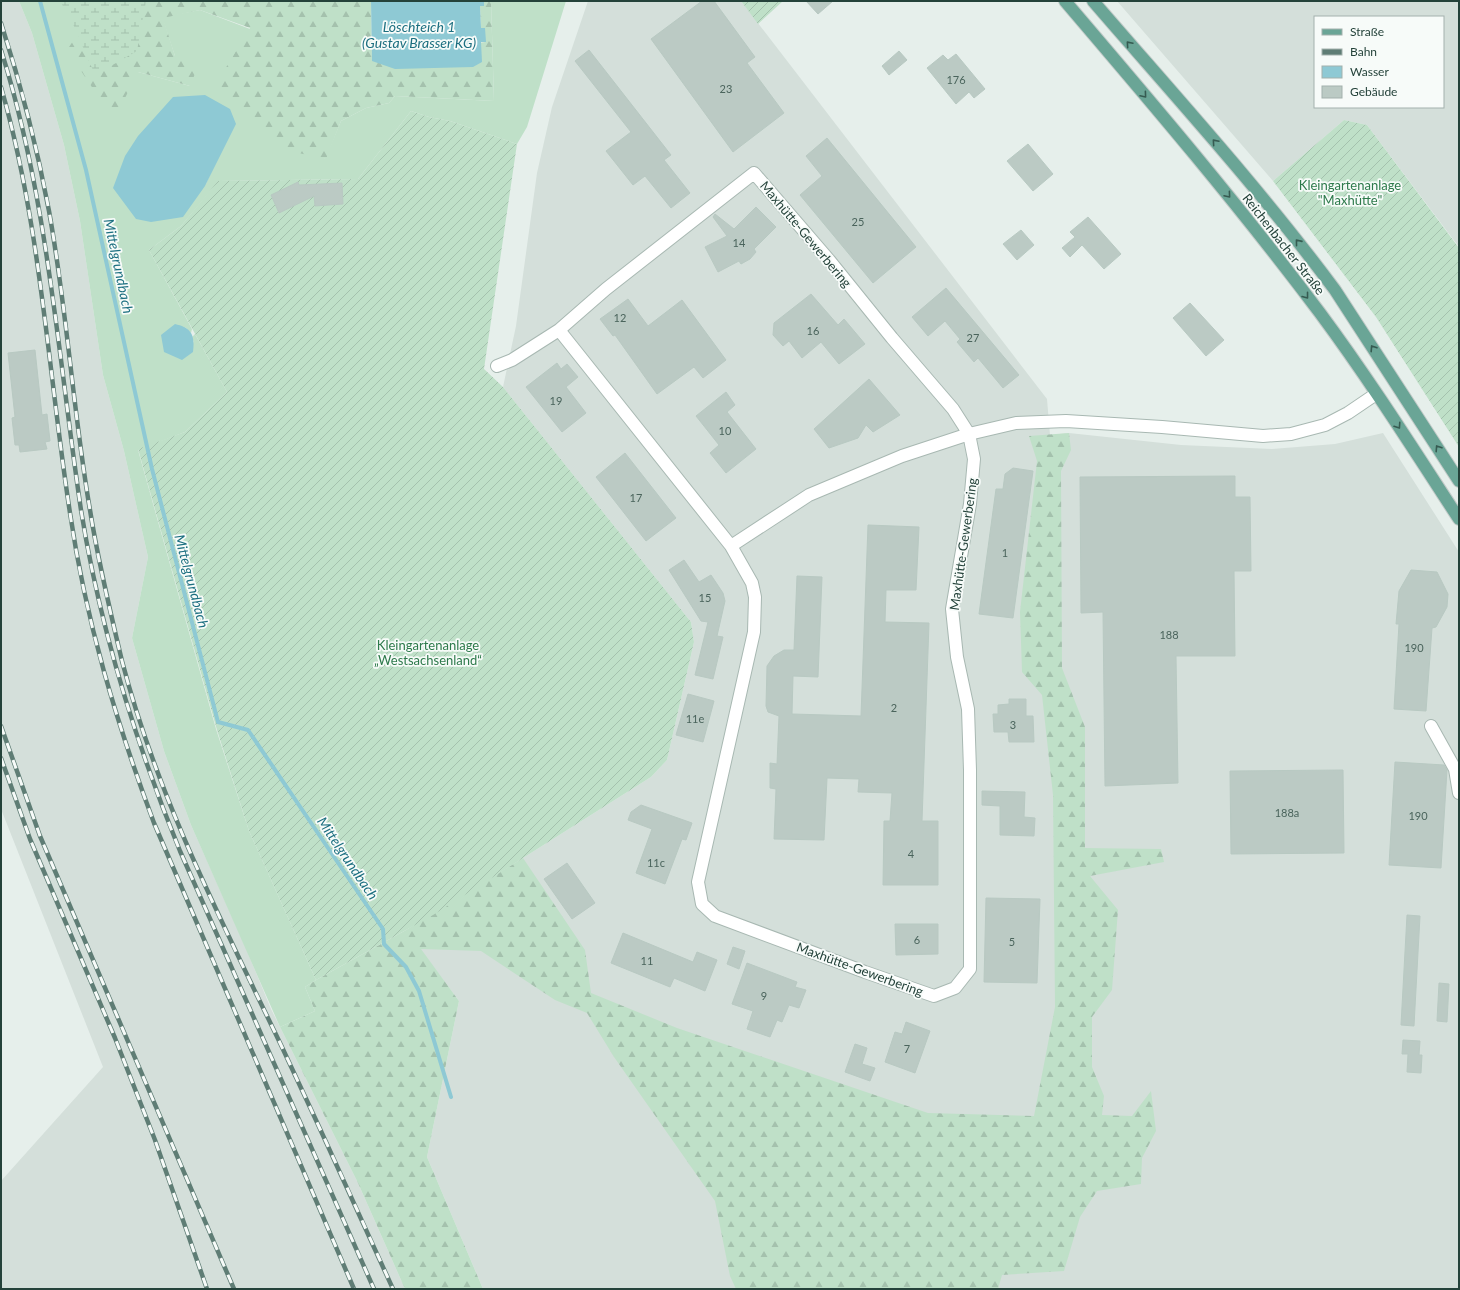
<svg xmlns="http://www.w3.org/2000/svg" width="1460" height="1290" font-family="Lato,sans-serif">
	<defs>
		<pattern id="forest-firs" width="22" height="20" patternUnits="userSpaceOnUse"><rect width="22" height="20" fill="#bfe0c8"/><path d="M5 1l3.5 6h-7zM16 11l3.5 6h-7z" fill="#a4c1ad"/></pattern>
		<pattern id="wetland-marsh" width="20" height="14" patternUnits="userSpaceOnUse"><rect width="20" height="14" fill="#bfe0c8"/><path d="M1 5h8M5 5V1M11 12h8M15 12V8" fill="none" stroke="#a4c1ad"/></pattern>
		<pattern id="garden-furrows" width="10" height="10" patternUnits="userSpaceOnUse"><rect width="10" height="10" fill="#bfe0c8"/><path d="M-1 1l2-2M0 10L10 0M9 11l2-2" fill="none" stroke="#a4c1ad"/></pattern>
	</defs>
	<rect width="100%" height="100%" fill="#e6efeb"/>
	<!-- built -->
	<path fill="#d4dfda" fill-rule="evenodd" d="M 1,1 L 19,1 L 32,33 L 64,145 L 80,221 L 103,375 L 124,451 L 148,557 L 132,638 L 164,751 L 191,825 L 245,946 L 271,1009 L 358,1183 L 405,1289 L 1,1289 L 1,1181 L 103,1067 L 1,809 Z
		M 588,1 L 741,1 L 1047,399 L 1050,435 L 1069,433 L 1181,445 L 1272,449 L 1335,444 L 1383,433 L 1459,552 L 1459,1289 L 483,1289 L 427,1157 L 459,1001 L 406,930 L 433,915 L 651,777 L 667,760 L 694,642 L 691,622 L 503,387 L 516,326 L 537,173 L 552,107 Z
		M 1117,1 L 1459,1 L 1459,247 L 1367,125 L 1344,120 L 1273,181 ZM 1315,17 L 1443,17 L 1443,107 L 1315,107 Z"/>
	<!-- grass -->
	<path fill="#bfe0c8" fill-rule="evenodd" d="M 19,1 L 100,1 L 138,72 L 190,86 L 175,56 L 162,17 L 200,10 L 250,29 L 325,159 L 341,121 L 366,108 L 389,103 L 395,96 L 494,101 L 491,1 L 566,1 L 527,127 L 517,144 L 450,121 L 429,117 L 411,111 L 358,179 L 219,181 L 181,226 L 149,250 L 192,329 L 191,333 L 185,327 L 194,343 L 192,337 L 195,334 L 227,392 L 185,432 L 138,450 L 216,729 L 249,831 L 316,980 L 305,987 L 315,1011 L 280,1027 L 191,825 L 164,751 L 132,638 L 148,557 L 124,451 L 103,375 L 80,221 L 64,145 L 32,33 ZM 230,109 L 215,164 L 205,186 Z"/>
	<!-- forest -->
	<path fill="url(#forest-firs)" d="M 100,1 L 371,1 L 372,61 L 485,42 L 481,28 L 480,6 L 484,6 L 484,1 L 491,1 L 494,101 L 395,96 L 389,103 L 366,108 L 341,121 L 326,159 L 285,150 L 216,84 L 250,28 L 200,10 L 163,18 L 175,56 L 201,59 L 190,86 L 138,72 L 114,120 L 67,50 Z
		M 1069,433 L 1071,450 L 1061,471 L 1062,668 L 1085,727 L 1085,848 L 1161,849 L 1164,862 L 1090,876 L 1118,910 L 1112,990 L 1092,1017 L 1092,1067 L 1104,1096 L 1102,1115 L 1132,1116 L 1151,1091 L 1156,1131 L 1142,1158 L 1141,1184 L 1097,1191 L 1080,1217 L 1064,1271 L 1002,1275 L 998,1289 L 736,1289 L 730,1276 L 715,1201 L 614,1057 L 587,1013 L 555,1000 L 481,951 L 421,949 L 459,1001 L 427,1157 L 483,1289 L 405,1289 L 358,1183 L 280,1027 L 315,1011 L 305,987 L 316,980 L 406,930 L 523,858 L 585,950 L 591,993 L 677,1028 L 928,1113 L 1034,1116 L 1055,1007 L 1053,795 L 1042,695 L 1022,672 L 1020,612 L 1037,461 L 1029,436 Z"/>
	<!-- wetland -->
	<path fill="url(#wetland-marsh)" d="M 60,1 L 146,1 L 137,51 L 95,75 L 73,24 Z"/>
	<!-- garden -->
	<path fill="url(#garden-furrows)" d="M 741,1 L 783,1 L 758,24 Z
		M 411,111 L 429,117 L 450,121 L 517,144 L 484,369 L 503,387 L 691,622 L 694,642 L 667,760 L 651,777 L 433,915 L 316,980 L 249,831 L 217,730 L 138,449 L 185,432 L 227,392 L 149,250 L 181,226 L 218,181 L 358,179 Z
		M 1344,120 L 1367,125 L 1459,248 L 1459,447 L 1376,317 L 1273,181 Z"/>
	<!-- water -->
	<path fill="#8ec9d4" d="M 371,1 L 484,1 L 484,6 L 480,6 L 481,28 L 485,28 L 486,42 L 481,42 L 482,62 L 473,67 L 395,69 L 372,61 Z
		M 205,95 L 230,109 L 236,124 L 205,186 L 183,217 L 151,222 L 136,219 L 113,188 L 125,156 L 138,136 L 173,97 Z
		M 175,324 C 192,328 195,335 193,352 L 182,360 L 164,352 L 161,335 Z"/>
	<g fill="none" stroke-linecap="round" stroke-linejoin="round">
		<!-- stream -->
		<path stroke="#8ec9d4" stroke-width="4" d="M 40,1 L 86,170 L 152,469 L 218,722 L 248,730 L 383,929 L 384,944 L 406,967 L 419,991 L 451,1097"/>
	</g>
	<!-- building -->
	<path fill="#bbcac4" stroke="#b8c9c2" d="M 702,1 L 714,1 L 755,57 L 747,63 L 784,113 L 733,152 L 651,39 Z
		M 806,1 L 833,1 L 818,14 Z
		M 589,50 L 671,155 L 664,160 L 690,193 L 671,208 L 645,176 L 633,185 L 606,151 L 631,132 L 575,61 Z
		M 899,51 L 907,60 L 889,75 L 882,66 Z
		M 956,54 L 985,89 L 974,98 L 969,92 L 956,104 L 927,68 L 943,55 L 948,60 Z
		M 827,138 L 916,247 L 873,283 L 800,195 L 822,176 L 806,156 Z
		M 1028,144 L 1053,174 L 1033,191 L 1007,161 Z
		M 298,182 L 299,185 L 342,183 L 343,204 L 315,206 L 314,196 L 279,213 L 271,195 Z
		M 756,207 L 776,227 L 754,249 L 756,252 L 750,259 L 741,264 L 739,261 L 718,272 L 705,247 L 727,236 L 713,217 L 715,214 L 734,229 Z
		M 1088,217 L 1121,254 L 1104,269 L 1082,245 L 1070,257 L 1062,248 L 1075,237 L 1070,232 Z
		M 1021,230 L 1034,245 L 1017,260 L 1003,244 Z
		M 946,288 L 1019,375 L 1003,388 L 978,358 L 974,362 L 957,342 L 960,339 L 945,321 L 928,336 L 912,317 Z
		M 811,294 L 838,325 L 844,319 L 865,344 L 839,364 L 821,342 L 802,358 L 789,341 L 783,346 L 773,335 L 774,323 Z
		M 628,299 L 648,326 L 682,300 L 726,360 L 703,378 L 694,367 L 657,394 L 615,335 L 613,336 L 600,319 Z
		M 1190,303 L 1224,340 L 1206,356 L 1173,318 Z
		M 35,350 L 42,415 L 47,414 L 50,441 L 45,442 L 47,449 L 20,452 L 19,445 L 15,445 L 12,418 L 15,417 L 8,353 Z
		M 557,363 L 561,369 L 567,364 L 578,377 L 566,387 L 586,413 L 562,432 L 526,387 Z
		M 869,379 L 900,415 L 873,432 L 866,425 L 858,438 L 829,448 L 814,429 Z
		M 726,392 L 735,405 L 727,412 L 756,449 L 726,473 L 710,453 L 719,445 L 696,416 Z
		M 625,453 L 676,518 L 646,541 L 596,477 Z
		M 1013,468 L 1033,471 L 1013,618 L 979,614 L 996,489 L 1003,489 L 1005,474 Z
		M 1235,476 L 1235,497 L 1250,497 L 1251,571 L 1234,571 L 1235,656 L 1176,656 L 1178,783 L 1105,786 L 1103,612 L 1081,613 L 1080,477 Z
		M 868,525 L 919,527 L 916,590 L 886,590 L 885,622 L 929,623 L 922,821 L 938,821 L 938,885 L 883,885 L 884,821 L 890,821 L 892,793 L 858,792 L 859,779 L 827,778 L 824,840 L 774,839 L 776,789 L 770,788 L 770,763 L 777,764 L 779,716 L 768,712 L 766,706 L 767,666 L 774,656 L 784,650 L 794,650 L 797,576 L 822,577 L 818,677 L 793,676 L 792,714 L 861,716 Z
		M 684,560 L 699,582 L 711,575 L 723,593 L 725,601 L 717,636 L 723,637 L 713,679 L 695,675 L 708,622 L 701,621 L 669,570 Z
		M 1411,570 L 1437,572 L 1448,594 L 1447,607 L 1436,627 L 1432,628 L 1426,711 L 1394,709 L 1399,624 L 1396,624 L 1399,591 Z
		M 688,694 L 714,701 L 703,742 L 676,735 Z
		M 1009,699 L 1026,699 L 1026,716 L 1033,716 L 1034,742 L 1009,742 L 1008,732 L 994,732 L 993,714 L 998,714 L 998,705 L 1009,704 Z
		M 1395,762 L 1444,765 L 1447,770 L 1441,868 L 1389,865 Z
		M 1343,770 L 1344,853 L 1231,854 L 1230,771 Z
		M 982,791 L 1025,792 L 1024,817 L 1035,818 L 1034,836 L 1000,835 L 1000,806 L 982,805 Z
		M 641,805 L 692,823 L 686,840 L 682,839 L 665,884 L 636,873 L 652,829 L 628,820 L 631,812 Z
		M 567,863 L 595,903 L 572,919 L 544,879 Z
		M 986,898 L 1040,899 L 1037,983 L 984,982 Z
		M 1407,915 L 1420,916 L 1414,1026 L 1401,1025 Z
		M 895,924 L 938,924 L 938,954 L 896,955 Z
		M 623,933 L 693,962 L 697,952 L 717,960 L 705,991 L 674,978 L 670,987 L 611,963 Z
		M 733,947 L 745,951 L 739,969 L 727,964 Z
		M 747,963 L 797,982 L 795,987 L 806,990 L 799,1008 L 789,1005 L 782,1022 L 777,1020 L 770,1037 L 747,1029 L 753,1011 L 732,1004 Z
		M 1439,983 L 1449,984 L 1447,1022 L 1437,1021 Z
		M 906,1022 L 930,1031 L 915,1073 L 885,1062 L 895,1032 L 902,1034 Z
		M 1403,1040 L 1420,1041 L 1419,1055 L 1422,1055 L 1421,1073 L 1407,1072 L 1408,1054 L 1402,1054 Z
		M 855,1044 L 867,1048 L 862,1064 L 875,1068 L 870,1081 L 845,1072 Z"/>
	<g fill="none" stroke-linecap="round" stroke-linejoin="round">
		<defs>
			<path id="minor" d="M 497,366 L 512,360 L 559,330 L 731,546 L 752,583 L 755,597 L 754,632 L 698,882 L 702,904 L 715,916 L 865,972 L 934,996 L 955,988 L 970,969 L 970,770 L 968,709 L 957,657 L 952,609 L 970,504 L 974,459 L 969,434 L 953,409 L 892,338 L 829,260 L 754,173 L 606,289 L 559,330
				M 731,546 L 809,495 L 902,456 L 969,434 L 1016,423 L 1066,421 L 1162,427 L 1263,436 L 1291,434 L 1325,425 L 1348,413 L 1376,394
				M 1431,726 L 1455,769 L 1459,793"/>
			<path id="major" d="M 1065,1 C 1152,103 1239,205 1320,313 C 1369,379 1414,450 1459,519
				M 1093,1 C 1175,96 1260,189 1335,290 L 1459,481"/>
		</defs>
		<!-- minor casing -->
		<use href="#minor" stroke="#a8b8b2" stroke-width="14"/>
		<!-- major casing -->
		<use href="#major" stroke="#c2cac8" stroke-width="14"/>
		<!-- minor -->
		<use href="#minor" stroke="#fff" stroke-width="12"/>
		<!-- major -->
		<use href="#major" stroke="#6aa596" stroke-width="12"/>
		<defs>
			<path id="rail" d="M 1,23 C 21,85 37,147 49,211 C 67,310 73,411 90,510 C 98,561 110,611 122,661 C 157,796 221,920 281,1045 C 319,1126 356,1207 393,1289
				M 1,50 C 48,199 58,356 81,510 C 100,628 135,741 180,851 L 374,1289
				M 1,87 C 41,226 48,371 70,513 C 86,622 116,721 154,823 L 354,1289
				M 1,726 L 40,836 L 234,1289
				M 1,758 L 30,839 L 115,1038 L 155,1140 L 207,1289"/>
		</defs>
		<!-- rail casing -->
		<use href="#rail" stroke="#5f7d75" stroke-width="4.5"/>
		<!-- rail -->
		<use href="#rail" stroke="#f7fbf9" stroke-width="3" stroke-dasharray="9" stroke-linecap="butt"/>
	</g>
	<!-- one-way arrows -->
	<defs><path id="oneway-chevron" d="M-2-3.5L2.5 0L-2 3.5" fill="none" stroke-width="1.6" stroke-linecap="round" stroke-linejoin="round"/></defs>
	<g stroke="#365b51">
		<use href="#oneway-chevron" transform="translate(1129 44) rotate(-131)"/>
		<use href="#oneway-chevron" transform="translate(1144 95) rotate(50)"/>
		<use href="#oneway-chevron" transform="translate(1215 142) rotate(-131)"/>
		<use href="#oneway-chevron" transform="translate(1228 195) rotate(50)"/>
		<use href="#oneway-chevron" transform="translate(1298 242) rotate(-129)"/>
		<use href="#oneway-chevron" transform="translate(1306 296) rotate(52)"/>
		<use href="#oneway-chevron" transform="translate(1373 348) rotate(-123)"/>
		<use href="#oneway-chevron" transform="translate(1398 426) rotate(56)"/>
		<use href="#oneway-chevron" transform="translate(1438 448) rotate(-123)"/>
	</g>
	<g text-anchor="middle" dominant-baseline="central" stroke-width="3.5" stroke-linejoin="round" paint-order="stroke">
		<!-- number labels -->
		<g font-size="11" fill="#4a645c">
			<text x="956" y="79">176</text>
			<text x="726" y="88">23</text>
			<text x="858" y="221">25</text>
			<text x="739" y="242">14</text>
			<text x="620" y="317">12</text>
			<text x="813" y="330">16</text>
			<text x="973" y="337">27</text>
			<text x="556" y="400">19</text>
			<text x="725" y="430">10</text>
			<text x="636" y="497">17</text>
			<text x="1005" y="552">1</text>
			<text x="705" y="597">15</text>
			<text x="1169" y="634">188</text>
			<text x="1414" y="647">190</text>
			<text x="894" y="707">2</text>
			<text x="695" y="718">11e</text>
			<text x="1013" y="724">3</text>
			<text x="1287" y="812">188a</text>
			<text x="1418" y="815">190</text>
			<text x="911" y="853">4</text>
			<text x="656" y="862">11c</text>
			<text x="917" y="939">6</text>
			<text x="1012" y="941">5</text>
			<text x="647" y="960">11</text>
			<text x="764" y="995">9</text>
			<text x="907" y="1048">7</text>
		</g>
		<!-- park labels -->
		<g font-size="13" fill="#2d7a4b" stroke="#f7fbf9">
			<text x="1350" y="185">Kleingartenanlage<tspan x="1350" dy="15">"Maxhütte"</tspan></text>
			<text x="428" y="645">Kleingartenanlage<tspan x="428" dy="15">„Westsachsenland“</tspan></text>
		</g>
		<!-- street labels -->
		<g font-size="13" fill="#24423a" stroke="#f7fbf9">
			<text transform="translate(806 234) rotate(50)">Maxhütte-Gewerbering</text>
			<text transform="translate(1284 244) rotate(52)">Reichenbacher Straße</text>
			<text transform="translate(963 544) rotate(-82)">Maxhütte-Gewerbering</text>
			<text transform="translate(860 969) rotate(20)">Maxhütte-Gewerbering</text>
		</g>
		<!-- water labels -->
		<g font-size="14" font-style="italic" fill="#1c6f80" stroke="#f7fbf9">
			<text x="419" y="26">Löschteich 1<tspan x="419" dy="16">(Gustav Brasser KG)</tspan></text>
			<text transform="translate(119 266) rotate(78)">Mittelgrundbach</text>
			<text transform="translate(192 581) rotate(75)">Mittelgrundbach</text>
			<text transform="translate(348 858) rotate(56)">Mittelgrundbach</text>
		</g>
	</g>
	<!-- border -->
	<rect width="1460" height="1290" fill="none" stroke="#24423a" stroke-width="4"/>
	<!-- legend -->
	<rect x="1314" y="16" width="130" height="92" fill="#f7fbf9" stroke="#a3b1ad"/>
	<rect x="1322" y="29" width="20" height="6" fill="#6aa596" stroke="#a3b1ad"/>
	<text x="1350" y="36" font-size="12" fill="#24423a">Straße</text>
	<rect x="1322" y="49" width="20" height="6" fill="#5f7d75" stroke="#a3b1ad"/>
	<text x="1350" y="56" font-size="12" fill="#24423a">Bahn</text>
	<rect x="1322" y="66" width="20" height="12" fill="#8ec9d4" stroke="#a3b1ad"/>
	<text x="1350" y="76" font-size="12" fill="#24423a">Wasser</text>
	<rect x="1322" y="86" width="20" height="12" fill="#bbcac4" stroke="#a3b1ad"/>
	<text x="1350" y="96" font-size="12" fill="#24423a">Gebäude</text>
</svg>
